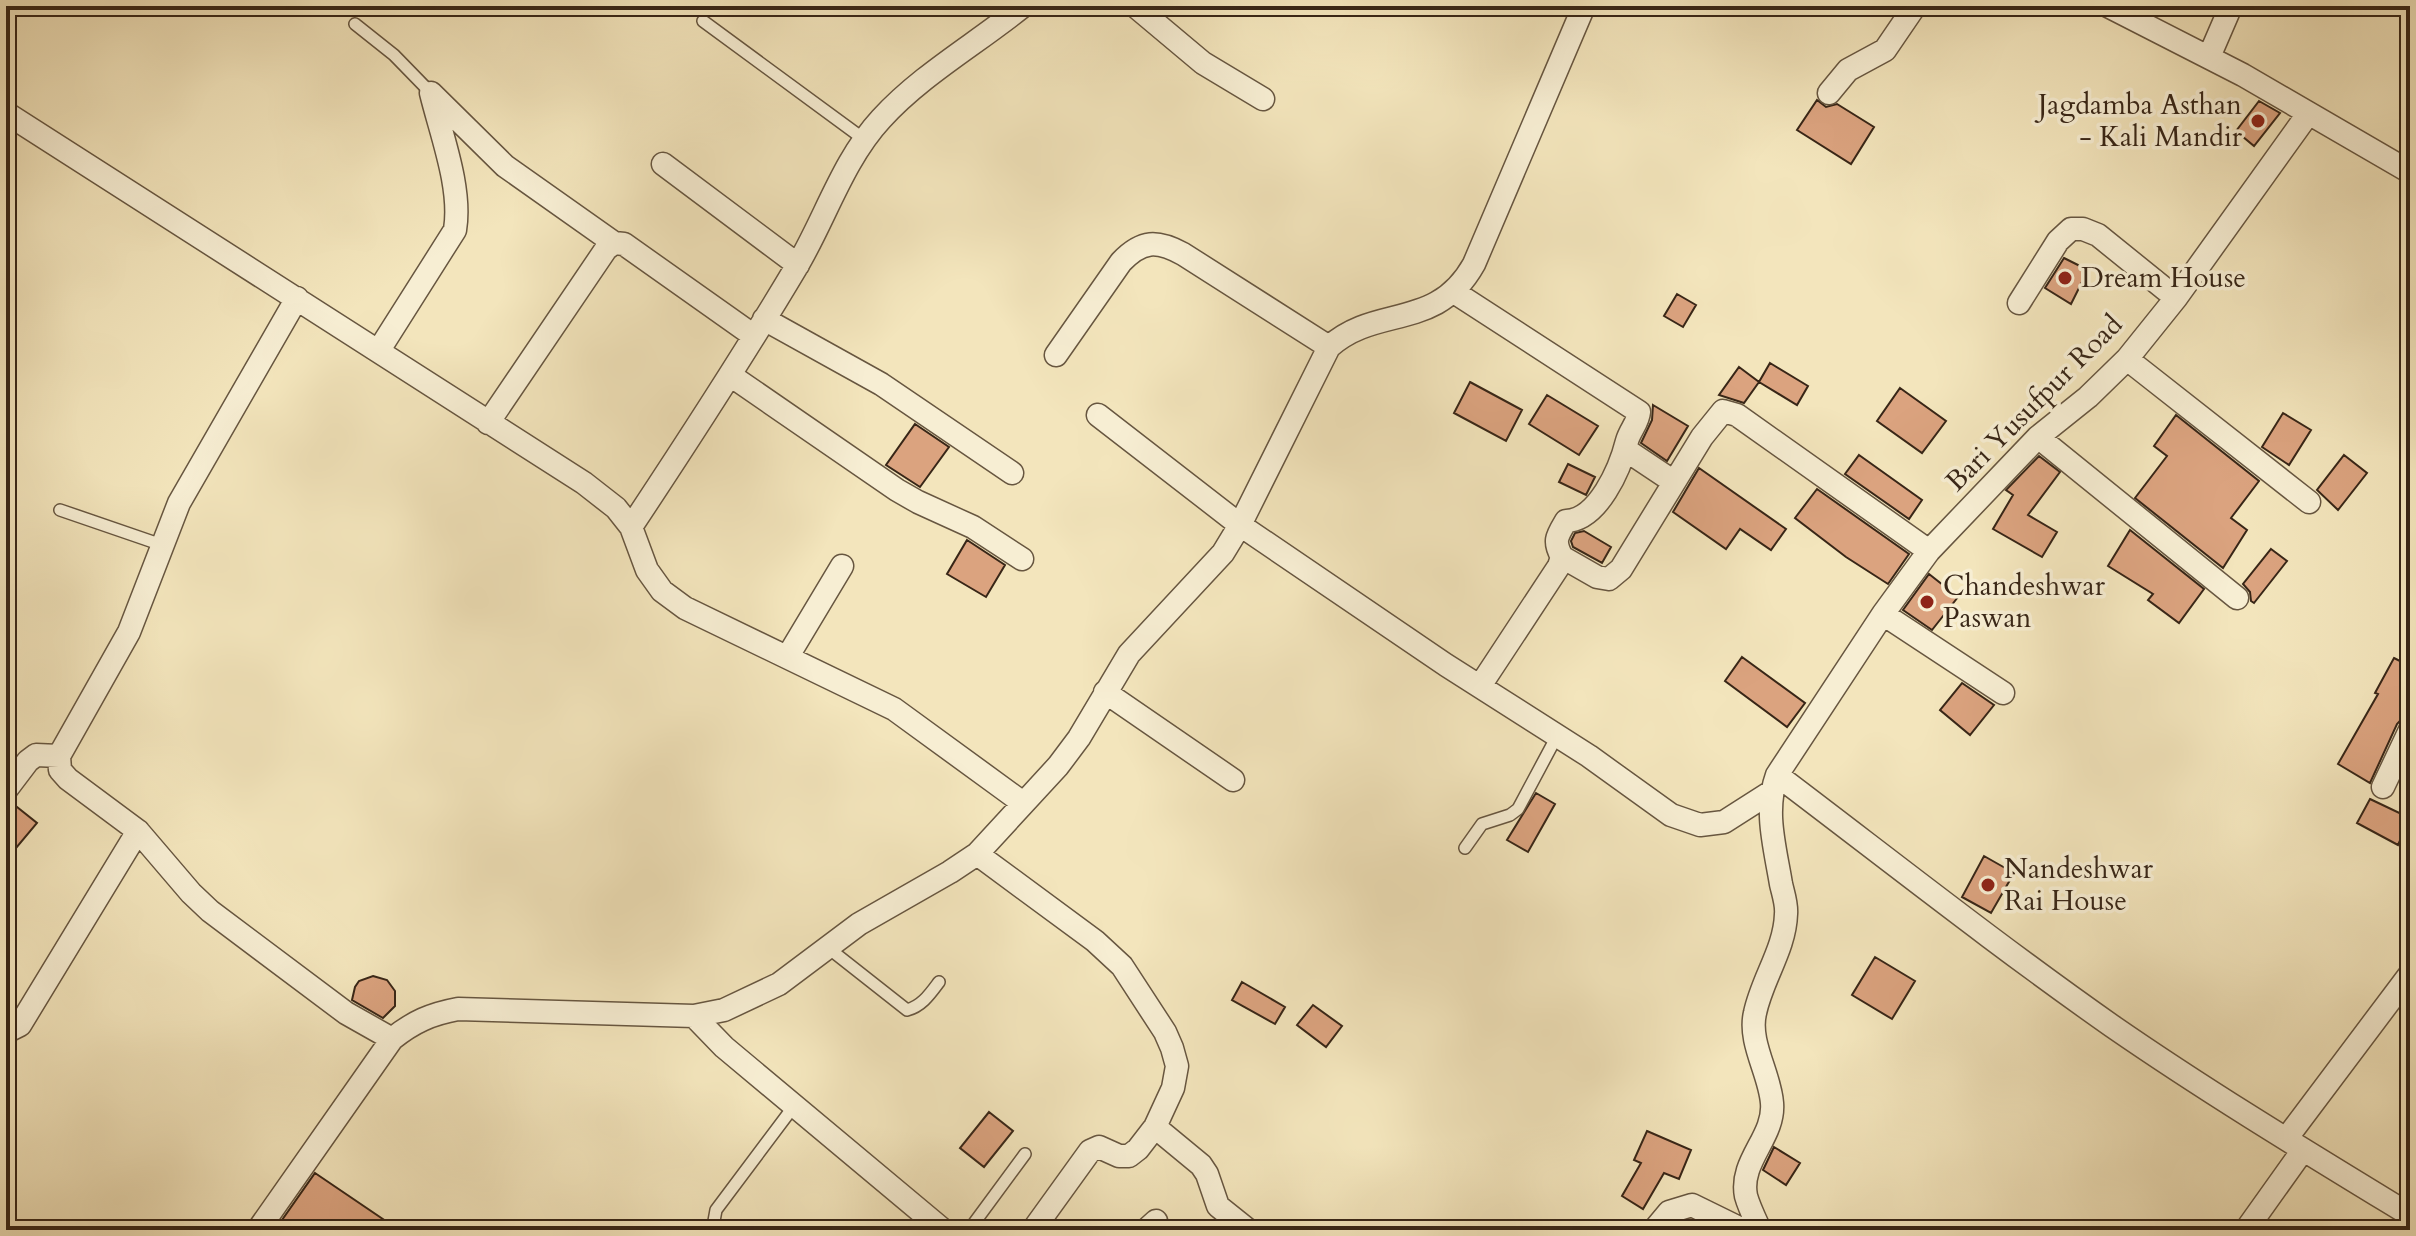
<svg xmlns="http://www.w3.org/2000/svg" width="2416" height="1236" font-family="Cardo,serif">
	<rect width="100%" height="100%" fill="#f3e5bc"/>
	<filter id="stains"><feTurbulence type="fractalNoise" baseFrequency=".0025" numOctaves="4"/><feColorMatrix values="0 0 0 0 .2 0 0 0 0 .09 0 0 0 0 .02 0 0 0 .5 -.17"/></filter>
	<radialGradient id="worn" r=".72"><stop offset=".6" stop-color="#630" stop-opacity="0"/><stop offset="1" stop-color="#630" stop-opacity=".3"/></radialGradient>
	<!-- building -->
	<path fill="#dba37f" stroke="#382617" stroke-width="2" d="M 1817,100 L 1826,107 L 1837,104 L 1874,127 L 1851,164 L 1797,130 Z
		M 2259,101 L 2280,113 L 2254,146 L 2236,131 Z
		M 2064,258 L 2088,270 L 2071,304 L 2045,288 Z
		M 1677,294 L 1696,305 L 1683,327 L 1664,316 Z
		M 1770,363 L 1808,386 L 1797,405 L 1759,382 Z
		M 1739,367 L 1759,382 L 1744,403 L 1719,395 Z
		M 1470,382 L 1522,410 L 1506,441 L 1454,413 Z
		M 1900,388 L 1946,421 L 1922,453 L 1877,421 Z
		M 1547,395 L 1598,426 L 1579,455 L 1529,424 Z
		M 1653,405 L 1688,426 L 1667,461 L 1641,443 L 1652,420 Z
		M 2283,413 L 2311,430 L 2289,465 L 2262,447 Z
		M 2176,415 L 2259,481 L 2231,518 L 2247,530 L 2223,568 L 2135,498 L 2167,456 L 2154,446 Z
		M 915,424 L 949,447 L 920,487 L 886,465 Z
		M 1859,455 L 1922,500 L 1909,519 L 1845,474 Z
		M 2344,455 L 2367,473 L 2338,510 L 2317,490 Z
		M 2039,456 L 2060,472 L 2028,515 L 2057,532 L 2042,557 L 1993,529 L 2013,495 L 2006,490 Z
		M 1568,464 L 1595,477 L 1586,495 L 1559,482 Z
		M 1699,468 L 1786,529 L 1771,550 L 1740,529 L 1726,549 L 1673,512 Z
		M 1817,489 L 1909,554 L 1888,584 L 1846,557 L 1795,518 Z
		M 2130,530 L 2204,589 L 2179,623 L 2148,600 L 2153,594 L 2108,566 Z
		M 1584,531 L 1611,547 L 1602,563 L 1573,547 L 1571,541 L 1575,533 Z
		M 967,540 L 1005,565 L 986,597 L 947,574 Z
		M 2271,549 L 2287,561 L 2254,603 L 2251,601 L 2250,592 L 2243,584 Z
		M 1929,574 L 1958,597 L 1932,630 L 1903,610 Z
		M 1742,657 L 1805,703 L 1787,727 L 1725,681 Z
		M 2394,658 L 2410,666 L 2410,710 L 2397,724 L 2370,783 L 2338,764 L 2378,694 L 2375,693 Z
		M 1962,683 L 1994,705 L 1970,735 L 1940,710 Z
		M 1536,793 L 1555,804 L 1528,852 L 1507,840 Z
		M 2370,799 L 2410,818 L 2398,845 L 2357,823 Z
		M 12,803 L 37,823 L 6,860 L 6,804 Z
		M 1984,856 L 2014,873 L 1991,913 L 1962,897 Z
		M 1875,957 L 1915,981 L 1892,1019 L 1852,995 Z
		M 373,976 L 387,980 L 395,991 L 395,1006 L 383,1018 L 352,1000 L 355,987 L 359,981 Z
		M 1242,982 L 1285,1007 L 1275,1024 L 1232,1000 Z
		M 1313,1005 L 1342,1026 L 1326,1047 L 1297,1025 Z
		M 989,1112 L 1013,1131 L 984,1167 L 960,1148 Z
		M 1647,1131 L 1691,1150 L 1679,1179 L 1664,1173 L 1643,1209 L 1622,1196 L 1641,1163 L 1634,1160 Z
		M 1774,1147 L 1800,1163 L 1786,1185 L 1763,1170 Z
		M 315,1173 L 399,1230 L 275,1230 Z"/>
	<g fill="none" stroke-linecap="round" stroke-linejoin="round">
		<defs>
			<path id="lane" d="M 703,21 L 865,140
				M 355,24 L 394,55 L 431,93
				M 60,510 L 162,545
				M 1465,848 L 1482,824 L 1510,815 L 1518,809 L 1557,736
				M 827,947 L 907,1010 C 922,1006 930,994 939,982
				M 719,1230 L 714,1221 L 716,1210 L 794,1106
				M 969,1230 L 1025,1154"/>
			<path id="street" d="M 1135,6 L 1203,63 L 1263,99
				M 2108,6 L 2243,75 L 2410,172
				M 2209,57 L 2231,6
				M 1829,93 L 1848,70 L 1885,50 L 1915,6
				M 6,113 L 584,483 L 616,508 L 631,527 L 647,570 L 662,591 L 685,608 L 894,709 L 1023,803
				M 663,164 L 798,265
				M 1454,292 L 1639,412 C 1638,423 1630,430 1627,441 C 1620,469 1598,520 1566,521 C 1557,536 1553,541 1562,557 L 1559,566 L 1480,686
				M 297,298 L 179,503 L 129,632 L 59,756 L 60,770 L 68,779 L 138,831 L 191,893 L 210,911 L 346,1013 L 392,1039
				M 2019,303 L 2058,241 L 2071,229 L 2083,229 L 2098,235 L 2176,298
				M 764,319 L 881,384 L 1012,473
				M 379,350 L 455,230 C 462,188 441,134 431,93 L 505,166 L 614,243
				M 1056,355 L 1121,262 C 1142,240 1157,240 1183,254 L 1329,347
				M 2127,359 L 2309,502
				M 730,375 L 897,490 L 918,502 L 973,527 L 1022,559
				M 1098,415 L 1240,525 L 1446,665 L 1589,756 L 1671,815 L 1700,825 L 1724,822 L 1771,792
				M 488,423 L 606,249 L 614,243 L 624,244 L 754,336
				M 2038,437 L 2237,598
				M 1626,450 L 1674,482
				M 631,527 C 688,441 744,355 797,266 C 825,219 843,160 881,119 C 921,75 976,44 1023,6
				M 1562,557 L 1597,577 L 1609,579 L 1621,569 L 1702,437 L 1723,411 L 1737,415 L 1929,551
				M 1883,614 L 2003,693
				M 788,656 L 842,566
				M 1105,692 L 1233,780
				M 1777,775 C 1888,859 1998,946 2112,1026 C 2209,1093 2310,1154 2410,1215
				M 2383,787 L 2410,730
				M 6,790 L 28,761 L 36,755 L 59,756
				M 977,854 L 1095,941 L 1122,966 L 1165,1032 L 1172,1048 L 1177,1066 L 1173,1088 L 1155,1127 L 1138,1149 L 1129,1156 L 1119,1156 L 1099,1147 L 1090,1151 L 1033,1230
				M 694,1016 L 724,1047 L 943,1230
				M 6,1032 L 20,1025 L 138,831
				M 1155,1127 L 1201,1165 L 1207,1174 L 1218,1206 L 1248,1230
				M 2286,1139 L 2410,974
				M 258,1230 L 392,1039 C 413,1022 431,1014 458,1009 L 694,1016 L 724,1010 L 779,984 L 859,924 L 950,872 L 977,854 L 1058,766 L 1079,738 L 1129,654 L 1223,553 L 1240,525 L 1329,347 C 1377,304 1436,332 1474,264 L 1584,6
				M 1146,1230 L 1156,1221
				M 1654,1230 L 1669,1212 L 1692,1205 L 1743,1230
				M 1760,1230 C 1755,1219 1749,1207 1746,1196 C 1739,1161 1775,1137 1772,1103 C 1770,1074 1748,1042 1755,1013 C 1762,979 1785,949 1786,914 C 1787,904 1783,893 1781,884 C 1775,847 1764,811 1777,775 L 1883,614 L 1929,551 L 2038,437 L 2088,397 L 2127,359 L 2176,298 L 2308,114
				M 2246,1230 L 2303,1150"/>
		</defs>
		<!-- lane casing -->
		<use href="#lane" stroke="#675640" stroke-width="14"/>
		<!-- street casing -->
		<use href="#street" stroke="#675640" stroke-width="25"/>
		<!-- lane -->
		<use href="#lane" stroke="#f7eed3" stroke-width="11"/>
		<!-- street -->
		<use href="#street" stroke="#f7eed3" stroke-width="22"/>
	</g>
	<!-- markers -->
	<g fill="#8f2418" stroke="#f7eed3" stroke-width="3">
		<circle cx="2258" cy="121" r="8"/>
		<circle cx="2065" cy="278" r="8"/>
		<circle cx="1927" cy="602" r="8"/>
		<circle cx="1988" cy="885" r="8"/>
	</g>
	<g text-anchor="middle" dominant-baseline="central" stroke-width="7" stroke-linejoin="round" paint-order="stroke">
		<!-- poi labels -->
		<g font-size="28" fill="#382617" stroke="#f7eed3" text-anchor="start">
			<text x="2242" y="105" text-anchor="end">Jagdamba Asthan<tspan x="2242" dy="32">- Kali Mandir</tspan></text>
			<text x="2081" y="278">Dream House</text>
			<text x="1943" y="586">Chandeshwar<tspan x="1943" dy="32">Paswan</tspan></text>
			<text x="2004" y="869">Nandeshwar<tspan x="2004" dy="32">Rai House</tspan></text>
		</g>
		<!-- street labels -->
		<g font-size="28" fill="#382617" stroke="#f7eed3">
			<text transform="translate(2034 403) rotate(-45)">Bari Yusufpur Road</text>
		</g>
	</g>
	<!-- margin -->
	<rect width="2416" height="1236" fill="none" stroke="#f3e5bc" stroke-width="32"/>
	<rect x="8" y="8" width="2400" height="1220" fill="none" stroke="#382617" stroke-width="4"/>
	<rect x="16" y="16" width="2384" height="1204" fill="none" stroke="#382617" stroke-width="2"/>
	<rect width="100%" height="100%" filter="url(#stains)"/>
	<rect width="100%" height="100%" fill="url(#worn)"/>
</svg>
